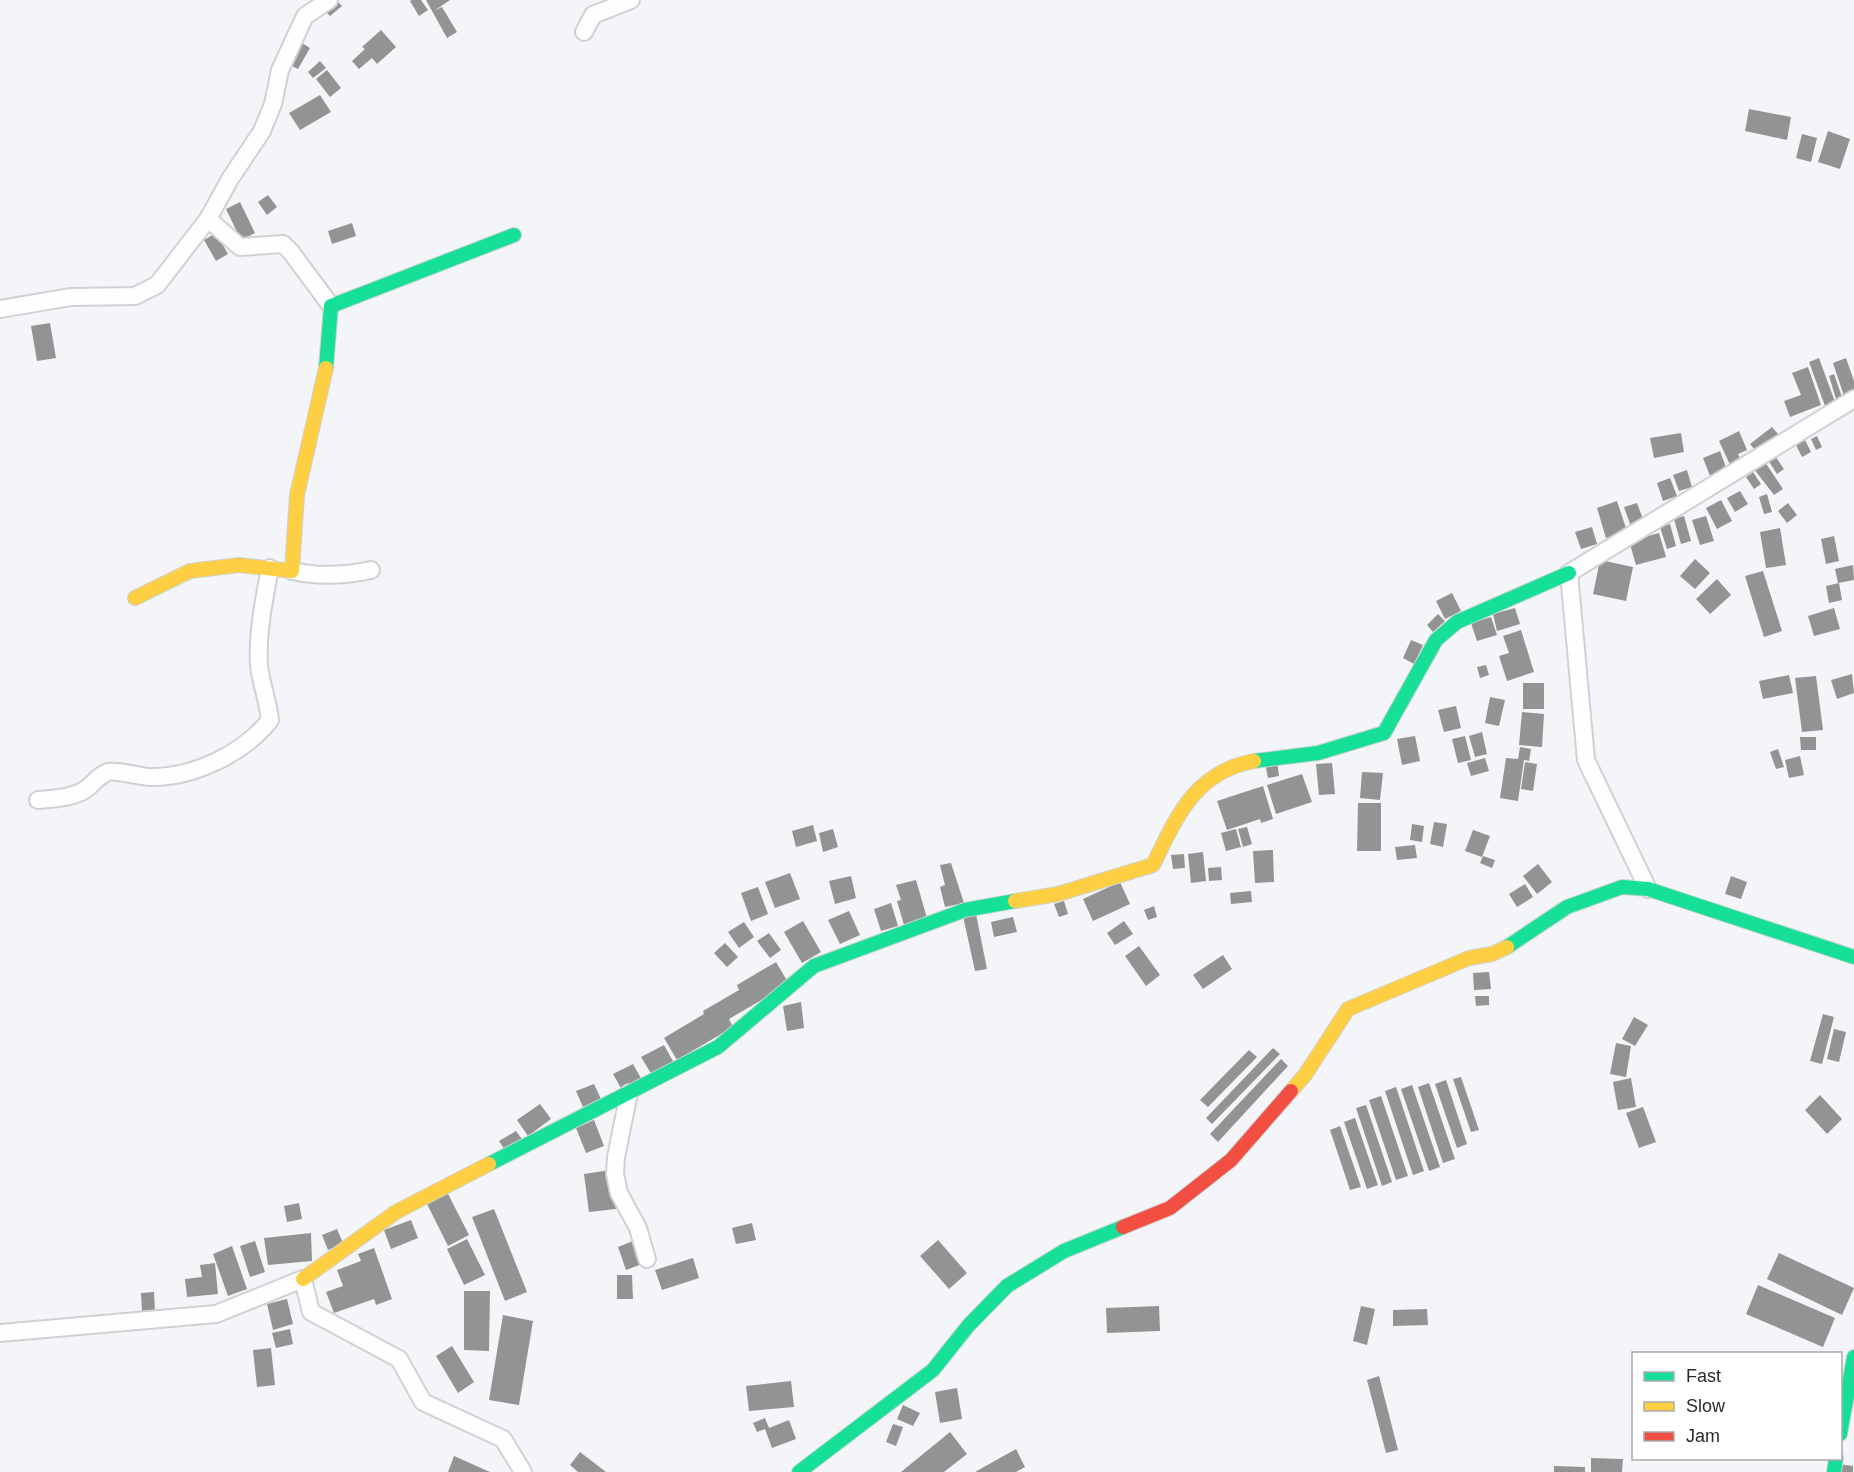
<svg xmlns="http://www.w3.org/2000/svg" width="1854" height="1472" font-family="Helvetica,sans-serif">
	<rect width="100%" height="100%" fill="#f3f5f8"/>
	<!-- building -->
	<path fill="#929393" d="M 412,0 L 421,0 L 428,10 L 419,16 L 410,1 Z
		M 426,0 L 450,0 L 434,11 L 442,7 L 457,32 L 447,38 Z
		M 337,1 L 342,6 L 330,16 L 326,12 Z
		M 381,30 L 396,47 L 377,64 L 372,58 L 359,69 L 352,61 L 365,49 L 362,47 Z
		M 302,43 L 310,48 L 298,69 L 290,65 Z
		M 320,61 L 326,68 L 313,78 L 308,72 Z
		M 327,70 L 341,88 L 330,97 L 316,79 Z
		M 320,95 L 331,112 L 300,130 L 289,113 Z
		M 1749,109 L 1791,117 L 1787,140 L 1745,131 Z
		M 1828,131 L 1850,139 L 1840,169 L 1818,162 Z
		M 1802,134 L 1817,138 L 1811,162 L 1796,158 Z
		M 268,195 L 277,207 L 267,215 L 258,202 Z
		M 240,202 L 255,233 L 241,240 L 226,209 Z
		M 352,223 L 356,236 L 332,244 L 328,231 Z
		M 216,233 L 228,254 L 216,261 L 204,240 Z
		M 50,323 L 56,358 L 37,361 L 31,326 Z
		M 1819,358 L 1835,402 L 1825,406 L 1809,362 Z
		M 1846,358 L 1854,381 L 1854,393 L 1844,396 L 1833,363 Z
		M 1808,367 L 1821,405 L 1790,417 L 1784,401 L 1801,395 L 1792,373 Z
		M 1834,374 L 1842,397 L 1836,399 L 1829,376 Z
		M 1772,427 L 1778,434 L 1756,451 L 1750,444 Z
		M 1739,431 L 1747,450 L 1738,454 L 1743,464 L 1732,469 L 1719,441 Z
		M 1681,433 L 1684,452 L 1654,458 L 1650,438 Z
		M 1817,436 L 1822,447 L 1816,450 L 1811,439 Z
		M 1805,440 L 1811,452 L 1802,457 L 1796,445 Z
		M 1720,451 L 1727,470 L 1710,476 L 1703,458 Z
		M 1775,456 L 1784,469 L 1777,474 L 1768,460 Z
		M 1765,462 L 1783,489 L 1774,495 L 1754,469 Z
		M 1687,470 L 1692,487 L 1679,491 L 1673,475 Z
		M 1753,472 L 1761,484 L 1754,489 L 1746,477 Z
		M 1670,478 L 1677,496 L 1663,501 L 1657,483 Z
		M 1740,491 L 1748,504 L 1735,512 L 1727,498 Z
		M 1767,494 L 1772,512 L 1764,514 L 1759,497 Z
		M 1721,500 L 1732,521 L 1717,529 L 1706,508 Z
		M 1617,501 L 1627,531 L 1606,538 L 1597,508 Z
		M 1637,503 L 1643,519 L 1630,524 L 1624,507 Z
		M 1788,503 L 1797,515 L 1787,523 L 1778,511 Z
		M 1684,516 L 1691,541 L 1681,544 L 1674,519 Z
		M 1706,516 L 1714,541 L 1700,545 L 1692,520 Z
		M 1670,524 L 1676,546 L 1667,549 L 1660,527 Z
		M 1592,527 L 1597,544 L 1581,549 L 1575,532 Z
		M 1780,528 L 1786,565 L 1766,568 L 1760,532 Z
		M 1659,533 L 1666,557 L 1636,565 L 1629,541 Z
		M 1834,536 L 1839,561 L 1826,564 L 1821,539 Z
		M 1695,559 L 1710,573 L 1695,589 L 1680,576 Z
		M 1600,560 L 1633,567 L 1626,601 L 1593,594 Z
		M 1853,565 L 1854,580 L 1838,583 L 1835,569 Z
		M 1763,571 L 1782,631 L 1764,637 L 1745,576 Z
		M 1717,579 L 1731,595 L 1710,614 L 1696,599 Z
		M 1839,583 L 1842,600 L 1829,603 L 1826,586 Z
		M 1452,593 L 1461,611 L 1445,619 L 1436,601 Z
		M 1515,608 L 1520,624 L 1497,631 L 1493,614 Z
		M 1834,608 L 1840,629 L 1814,636 L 1808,616 Z
		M 1438,614 L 1445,621 L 1433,632 L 1427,625 Z
		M 1491,617 L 1497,635 L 1477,641 L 1471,623 Z
		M 1521,630 L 1534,672 L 1507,681 L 1499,656 L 1509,653 L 1503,636 Z
		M 1411,640 L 1423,645 L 1414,664 L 1403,658 Z
		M 1486,665 L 1489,675 L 1480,678 L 1477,667 Z
		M 1852,674 L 1854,693 L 1837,699 L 1831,680 Z
		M 1789,675 L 1793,693 L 1763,699 L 1759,681 Z
		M 1816,676 L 1823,730 L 1802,732 L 1795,678 Z
		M 1523,683 L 1544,683 L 1544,709 L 1523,709 Z
		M 1490,697 L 1505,700 L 1499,726 L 1485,723 Z
		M 1456,706 L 1461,728 L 1444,732 L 1438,710 Z
		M 1522,712 L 1544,714 L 1542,747 L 1519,745 Z
		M 1482,732 L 1487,754 L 1475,757 L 1469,736 Z
		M 1415,736 L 1420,761 L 1402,765 L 1397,739 Z
		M 1465,736 L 1471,760 L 1458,763 L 1452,739 Z
		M 1800,737 L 1816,737 L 1816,750 L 1801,750 Z
		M 1520,747 L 1531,749 L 1529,761 L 1524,760 L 1518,801 L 1500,798 L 1506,758 L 1518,759 Z
		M 1778,749 L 1784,767 L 1776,769 L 1770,752 Z
		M 1800,756 L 1804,775 L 1789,778 L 1785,760 Z
		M 1485,758 L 1489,771 L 1471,776 L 1467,763 Z
		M 1277,761 L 1279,776 L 1268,778 L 1265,763 Z
		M 1525,762 L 1537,764 L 1533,791 L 1521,789 Z
		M 1332,763 L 1335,794 L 1319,795 L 1316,764 Z
		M 1362,772 L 1383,773 L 1380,800 L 1360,798 Z
		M 1302,774 L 1312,802 L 1276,814 L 1267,785 Z
		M 1263,786 L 1273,819 L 1261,823 L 1260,819 L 1227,830 L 1217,801 Z
		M 1358,803 L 1381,803 L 1381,851 L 1357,851 Z
		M 1434,822 L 1447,824 L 1443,847 L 1430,844 Z
		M 1412,824 L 1424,826 L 1422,842 L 1410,840 Z
		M 813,825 L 817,841 L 796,847 L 792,831 Z
		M 1247,827 L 1252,844 L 1243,847 L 1238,829 Z
		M 833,829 L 838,847 L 823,852 L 819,833 Z
		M 1236,829 L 1241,847 L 1226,851 L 1221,833 Z
		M 1473,830 L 1490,836 L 1482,857 L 1465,851 Z
		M 1415,845 L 1417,858 L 1397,860 L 1395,847 Z
		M 1273,850 L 1274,882 L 1255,883 L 1253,851 Z
		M 1203,852 L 1206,881 L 1191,883 L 1188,854 Z
		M 1184,854 L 1185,868 L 1173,869 L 1171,855 Z
		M 1483,856 L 1495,860 L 1492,868 L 1480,863 Z
		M 951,863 L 964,903 L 945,907 L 940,887 L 945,885 L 940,865 Z
		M 1538,864 L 1552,882 L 1537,894 L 1523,876 Z
		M 1221,867 L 1222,880 L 1209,881 L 1208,868 Z
		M 790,873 L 800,899 L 775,908 L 765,882 Z
		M 851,876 L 856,898 L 835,904 L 829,881 Z
		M 1731,876 L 1747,882 L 1741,899 L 1725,894 Z
		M 916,880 L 927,918 L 904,925 L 897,901 L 901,900 L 896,885 Z
		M 1120,882 L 1130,904 L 1093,921 L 1083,899 Z
		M 1525,884 L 1533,897 L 1517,907 L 1509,894 Z
		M 758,887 L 768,914 L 751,921 L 741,893 Z
		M 1251,891 L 1252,902 L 1231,904 L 1230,893 Z
		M 1064,901 L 1068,914 L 1059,917 L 1054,904 Z
		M 891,903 L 898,926 L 881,931 L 874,909 Z
		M 1154,906 L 1157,917 L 1148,920 L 1144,910 Z
		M 849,911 L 860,935 L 840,944 L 828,920 Z
		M 976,914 L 987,969 L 975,971 L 963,916 Z
		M 1013,917 L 1017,932 L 994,937 L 991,922 Z
		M 803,921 L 821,952 L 802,963 L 784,932 Z
		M 1124,921 L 1133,934 L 1115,945 L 1107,933 Z
		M 744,922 L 754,937 L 739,948 L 728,932 Z
		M 769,933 L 781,950 L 770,958 L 757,941 Z
		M 725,943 L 738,957 L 727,967 L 714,953 Z
		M 1139,946 L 1160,975 L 1146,986 L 1125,956 Z
		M 1223,955 L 1232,969 L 1203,989 L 1193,975 Z
		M 776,962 L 789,984 L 729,1019 L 733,1027 L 677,1060 L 664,1038 L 704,1014 L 703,1011 L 739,990 L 737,985 Z
		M 1489,972 L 1491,989 L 1474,990 L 1473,973 Z
		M 1475,996 L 1489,996 L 1489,1005 L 1476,1006 Z
		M 801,1002 L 804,1028 L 787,1031 L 783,1006 Z
		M 1823,1014 L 1834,1017 L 1822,1064 L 1810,1061 Z
		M 1634,1017 L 1648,1025 L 1635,1046 L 1622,1039 Z
		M 1834,1029 L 1846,1032 L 1839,1062 L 1827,1059 Z
		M 1616,1043 L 1631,1046 L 1626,1077 L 1610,1074 Z
		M 664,1045 L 674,1063 L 652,1075 L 641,1057 Z
		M 1273,1048 L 1280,1054 L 1212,1124 L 1206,1118 Z
		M 1249,1050 L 1257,1057 L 1208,1107 L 1200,1100 Z
		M 1281,1059 L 1288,1066 L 1218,1142 L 1210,1134 Z
		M 633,1064 L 642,1080 L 622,1090 L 613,1074 Z
		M 1461,1077 L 1479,1130 L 1471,1132 L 1453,1079 Z
		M 1631,1078 L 1636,1107 L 1618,1110 L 1613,1082 Z
		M 1446,1080 L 1467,1144 L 1457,1148 L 1435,1084 Z
		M 1429,1083 L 1455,1159 L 1443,1163 L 1418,1087 Z
		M 594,1084 L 601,1099 L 583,1107 L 576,1091 Z
		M 1412,1085 L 1440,1167 L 1429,1171 L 1401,1089 Z
		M 1396,1087 L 1424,1171 L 1413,1175 L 1385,1091 Z
		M 1820,1095 L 1842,1119 L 1827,1134 L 1805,1110 Z
		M 1381,1096 L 1408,1176 L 1396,1180 L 1369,1100 Z
		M 540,1104 L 551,1119 L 528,1136 L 517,1120 Z
		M 1366,1105 L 1392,1182 L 1382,1186 L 1356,1108 Z
		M 1643,1107 L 1656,1142 L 1639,1148 L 1626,1113 Z
		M 1355,1118 L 1378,1185 L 1367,1189 L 1344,1122 Z
		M 594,1120 L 604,1146 L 586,1153 L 576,1128 Z
		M 1340,1126 L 1361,1187 L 1350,1190 L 1330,1130 Z
		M 516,1131 L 522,1139 L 505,1150 L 499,1141 Z
		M 610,1170 L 616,1209 L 589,1212 L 584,1174 Z
		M 446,1190 L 469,1235 L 448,1246 L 425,1200 Z
		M 299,1203 L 302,1219 L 287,1222 L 284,1206 Z
		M 494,1209 L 527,1292 L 505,1301 L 472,1217 Z
		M 411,1220 L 418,1238 L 391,1249 L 384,1230 Z
		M 752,1223 L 756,1240 L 736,1244 L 732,1228 Z
		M 337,1229 L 343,1243 L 328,1250 L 322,1235 Z
		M 311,1233 L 312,1261 L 268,1265 L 264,1238 Z
		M 467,1239 L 485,1275 L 464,1285 L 447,1249 Z
		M 938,1240 L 967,1273 L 949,1289 L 920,1256 Z
		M 255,1241 L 265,1272 L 250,1277 L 240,1246 Z
		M 633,1241 L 642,1264 L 626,1270 L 618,1247 Z
		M 232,1246 L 247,1289 L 228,1296 L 213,1254 Z
		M 374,1248 L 392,1299 L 376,1305 L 374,1299 L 334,1313 L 326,1292 L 343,1286 L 337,1270 L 361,1261 L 358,1254 Z
		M 1779,1253 L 1854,1288 L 1842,1315 L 1767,1279 Z
		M 693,1258 L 699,1278 L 662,1290 L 655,1270 Z
		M 215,1263 L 218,1294 L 187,1297 L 185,1279 L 202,1277 L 200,1265 Z
		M 617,1275 L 632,1275 L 633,1299 L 617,1299 Z
		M 1758,1285 L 1835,1318 L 1823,1347 L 1746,1314 Z
		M 464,1291 L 490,1291 L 489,1351 L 464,1350 Z
		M 154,1292 L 155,1312 L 142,1313 L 141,1293 Z
		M 287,1299 L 293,1324 L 273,1330 L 267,1304 Z
		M 1159,1306 L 1160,1331 L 1107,1333 L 1106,1308 Z
		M 1361,1306 L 1375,1309 L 1367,1345 L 1353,1341 Z
		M 1427,1309 L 1428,1325 L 1393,1326 L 1393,1310 Z
		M 503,1315 L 533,1321 L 519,1405 L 489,1400 Z
		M 290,1329 L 293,1344 L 276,1348 L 272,1333 Z
		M 452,1346 L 474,1382 L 458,1393 L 436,1356 Z
		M 271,1348 L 275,1385 L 257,1387 L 253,1350 Z
		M 1379,1376 L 1398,1450 L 1386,1453 L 1367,1380 Z
		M 791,1381 L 794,1407 L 749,1411 L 746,1386 Z
		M 957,1388 L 962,1419 L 940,1423 L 935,1392 Z
		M 903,1405 L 920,1413 L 913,1426 L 897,1419 Z
		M 765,1418 L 769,1428 L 789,1420 L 796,1439 L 772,1448 L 765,1429 L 757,1432 L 753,1423 Z
		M 893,1424 L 903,1427 L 896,1446 L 886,1442 Z
		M 950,1432 L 967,1454 L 944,1472 L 901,1472 Z
		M 1016,1449 L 1025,1467 L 1016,1472 L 975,1472 Z
		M 580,1452 L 606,1472 L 578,1472 L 570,1465 Z
		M 454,1456 L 490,1472 L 448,1472 Z
		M 1591,1458 L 1623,1459 L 1622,1472 L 1591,1472 Z
		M 1838,1464 L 1853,1466 L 1853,1472 L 1837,1472 Z
		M 1554,1466 L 1585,1467 L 1585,1472 L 1554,1472 Z"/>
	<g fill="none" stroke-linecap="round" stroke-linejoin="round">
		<defs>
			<path id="street" d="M 584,32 L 593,15 L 631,0
				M 208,219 L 240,247 L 283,244 L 291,252 L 331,306
				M 0,309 L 71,297 L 135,296 L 157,285 L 208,219 L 230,179 L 262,131 L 273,104 L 280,70 L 305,16 L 329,0
				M 292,571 C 320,577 344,576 371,570
				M 38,800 C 53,799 69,798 83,791 C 92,786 97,776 108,772 C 114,770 140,776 149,777 C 193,778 243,754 270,720 C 268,701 261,683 259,666 C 257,633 264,600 270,568
				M 1648,889 L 1586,760 L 1569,573 L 1854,399
				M 629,1093 L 616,1157 L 615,1174 L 619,1193 L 638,1228 L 647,1259
				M 0,1333 L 216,1314 L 303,1279 L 311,1312 L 399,1359 L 423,1402 L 503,1439 L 523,1472"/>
			<path id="fast" d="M 326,368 L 331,306 L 514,235
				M 1254,761 L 1318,753 L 1384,733 L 1436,640 L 1457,622 L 1569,573
				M 1507,947 L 1567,907 L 1622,887 L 1648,889 L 1854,957
				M 489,1164 L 718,1047 L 814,966 L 965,910 L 1015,901
				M 1840,1434 L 1854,1357
				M 799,1472 L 933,1370 L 968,1326 L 1007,1286 L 1064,1251 L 1123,1227
				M 1834,1472 L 1836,1458"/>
			<path id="slow" d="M 135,598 L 190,571 L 239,565 L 292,571 L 297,495 L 326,368
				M 1015,901 L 1058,894 L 1153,865 C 1177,816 1195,772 1254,761
				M 1291,1091 L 1305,1075 L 1348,1009 L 1469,958 L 1492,954 L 1507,947
				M 303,1279 L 396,1212 L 489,1164"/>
			<path id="jam" d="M 1123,1227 L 1170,1208 L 1231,1160 L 1291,1091"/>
		</defs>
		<!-- street casing -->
		<use href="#street" stroke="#d0d1d3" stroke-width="20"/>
		<!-- fast casing -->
		<use href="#fast" stroke="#d0d1d3" stroke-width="16"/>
		<!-- slow casing -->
		<use href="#slow" stroke="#d0d1d3" stroke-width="16"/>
		<!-- jam casing -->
		<use href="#jam" stroke="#d0d1d3" stroke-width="16"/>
		<!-- street -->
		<use href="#street" stroke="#fdfefe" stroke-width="16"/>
		<!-- fast -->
		<use href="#fast" stroke="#16e098" stroke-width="14"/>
		<!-- slow -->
		<use href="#slow" stroke="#ffcf43" stroke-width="14"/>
		<!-- jam -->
		<use href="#jam" stroke="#f24e42" stroke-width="14"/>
	</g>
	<!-- legend -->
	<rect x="1632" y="1352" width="210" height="108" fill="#ffffff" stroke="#aaaaab" stroke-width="1.5"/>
	<rect x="1644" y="1372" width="30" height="9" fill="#16e098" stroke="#aaaaab" stroke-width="1.5"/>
	<text x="1686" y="1382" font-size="18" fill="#2a2b2d">Fast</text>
	<rect x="1644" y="1402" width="30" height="9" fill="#ffcf43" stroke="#aaaaab" stroke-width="1.5"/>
	<text x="1686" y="1412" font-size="18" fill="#2a2b2d">Slow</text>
	<rect x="1644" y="1432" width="30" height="9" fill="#f24e42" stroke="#aaaaab" stroke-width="1.5"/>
	<text x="1686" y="1442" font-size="18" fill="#2a2b2d">Jam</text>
</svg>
